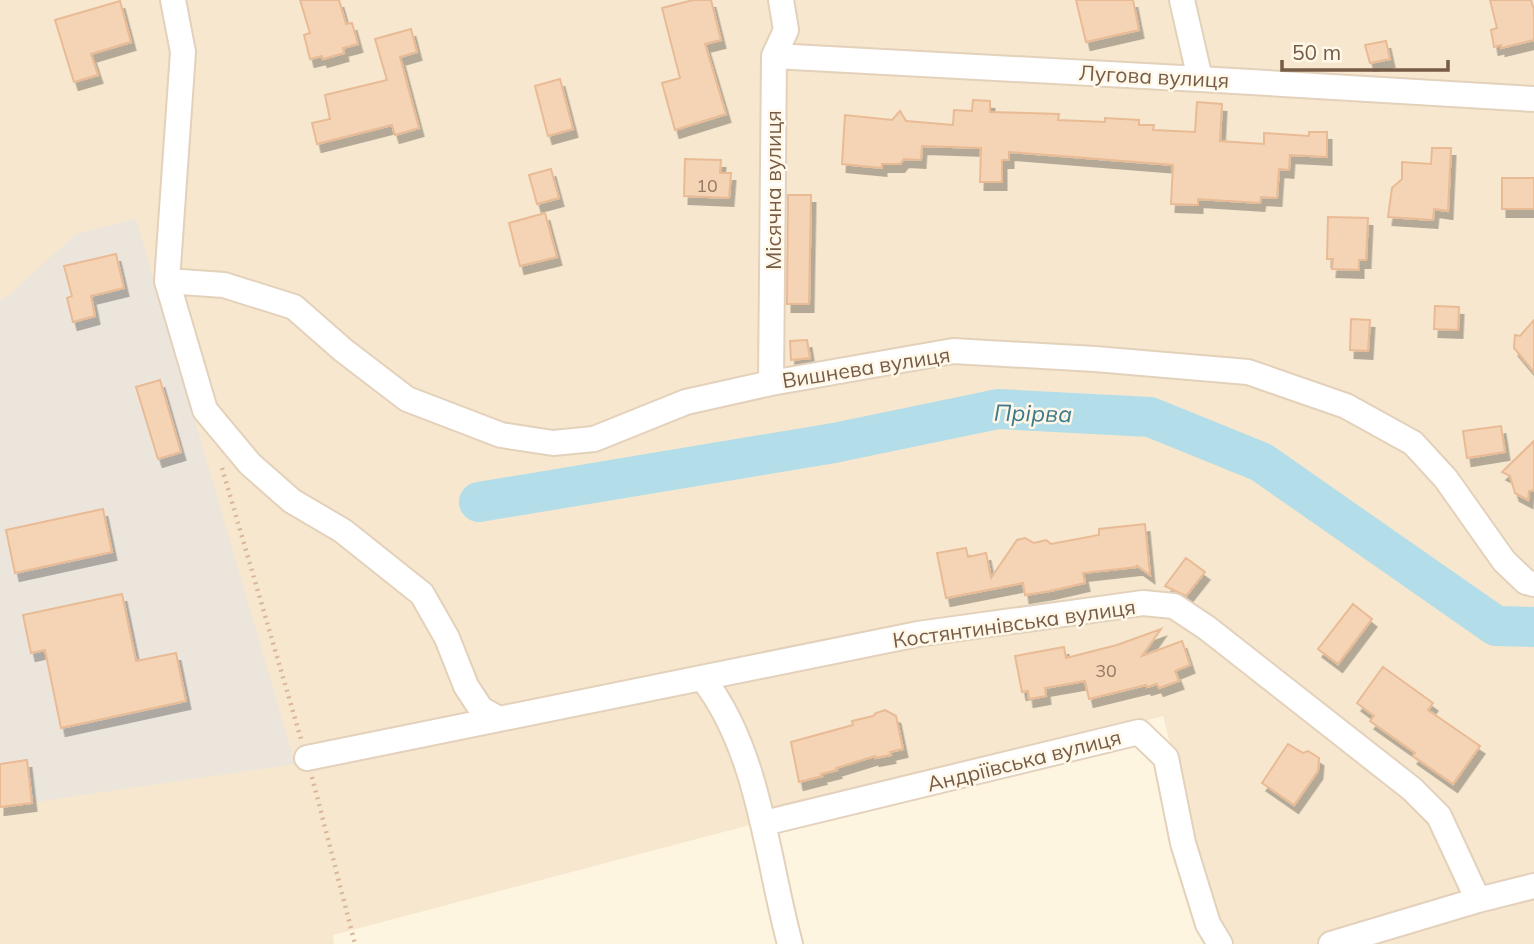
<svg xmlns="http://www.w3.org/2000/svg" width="1534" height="944" font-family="Mulish,sans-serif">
	<defs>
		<filter id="shadow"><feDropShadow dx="4.5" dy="8" stdDeviation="0" flood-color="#0004"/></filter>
	</defs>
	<rect width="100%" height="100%" fill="#fef5e0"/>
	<!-- residential -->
	<path fill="#f6e7ce" d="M 0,0 L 1534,0 L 1534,944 L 1220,944 L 1163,716 L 333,935 L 334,944 L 0,944 Z"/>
	<!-- industrial -->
	<path fill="#ece5dc" d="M 136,219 L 295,764 L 0,807 L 0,300 L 8,296 L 76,234 Z"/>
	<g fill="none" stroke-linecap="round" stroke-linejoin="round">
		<!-- river -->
		<path stroke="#b3dde8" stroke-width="40" d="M 479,502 L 834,443 L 998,409 L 1150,417 L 1261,462 L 1496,626 L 1534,627"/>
	</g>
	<!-- building -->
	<path fill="#f5d4b6" stroke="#e9bb95" stroke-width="2" filter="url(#shadow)" d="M 300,0 L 339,0 L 346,24 L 352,23 L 358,44 L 343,48 L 344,53 L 323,59 L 322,56 L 310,59 L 304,35 L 310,33 Z
		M 693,0 L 711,0 L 721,40 L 705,44 L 726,114 L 675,130 L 662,83 L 680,78 L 662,8 Z
		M 1076,0 L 1133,0 L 1139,30 L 1086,42 Z
		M 1490,0 L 1531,0 L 1534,10 L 1534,40 L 1501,48 L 1501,45 L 1494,47 L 1491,30 L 1497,28 Z
		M 120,1 L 131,42 L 91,54 L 98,75 L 74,82 L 55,20 Z
		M 411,29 L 417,52 L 400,57 L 419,128 L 395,135 L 392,125 L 317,144 L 312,123 L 330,119 L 325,95 L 387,80 L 375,39 Z
		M 1386,41 L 1390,59 L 1370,63 L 1365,45 Z
		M 560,79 L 573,129 L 548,136 L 535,86 Z
		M 973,100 L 990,101 L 990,112 L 1059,114 L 1058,120 L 1105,122 L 1105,118 L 1139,120 L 1139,125 L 1154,125 L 1153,130 L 1195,132 L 1197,102 L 1222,104 L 1220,141 L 1264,144 L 1264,133 L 1309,136 L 1309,132 L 1327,132 L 1327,157 L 1290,155 L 1289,170 L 1279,169 L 1277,198 L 1261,197 L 1260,203 L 1198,199 L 1198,205 L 1171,204 L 1173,165 L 1009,152 L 1009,160 L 1002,160 L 1002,182 L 980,182 L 981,148 L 922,146 L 921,160 L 904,159 L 900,164 L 882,164 L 882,168 L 842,164 L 845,115 L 892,120 L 900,111 L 906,121 L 953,125 L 954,110 L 972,111 Z
		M 1432,148 L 1451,148 L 1448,211 L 1434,209 L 1433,220 L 1388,217 L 1392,188 L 1402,179 L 1402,162 L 1431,164 Z
		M 685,159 L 721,160 L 720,173 L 731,173 L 729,198 L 684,196 Z
		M 551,169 L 559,198 L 537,204 L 529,175 Z
		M 1502,178 L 1534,178 L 1534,209 L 1502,209 Z
		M 788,195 L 811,195 L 809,304 L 787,304 Z
		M 545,213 L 557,257 L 520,266 L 509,223 Z
		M 1328,217 L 1368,218 L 1366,260 L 1359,260 L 1359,270 L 1332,269 L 1333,259 L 1327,259 Z
		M 116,254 L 124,288 L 91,296 L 95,316 L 73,322 L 67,298 L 72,296 L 64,266 Z
		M 1435,306 L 1459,307 L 1458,330 L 1434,329 Z
		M 1351,319 L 1370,320 L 1368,351 L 1350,350 Z
		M 1534,320 L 1534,372 L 1514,348 L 1515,335 L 1520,336 Z
		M 807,340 L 810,358 L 791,360 L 790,341 Z
		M 160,380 L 181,452 L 158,459 L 136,387 Z
		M 1501,426 L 1505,452 L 1467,458 L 1463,431 Z
		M 1534,441 L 1534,490 L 1529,491 L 1528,500 L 1515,493 L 1510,476 L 1502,472 Z
		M 103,509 L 112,552 L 15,573 L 6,530 Z
		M 1145,524 L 1150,575 L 1136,565 L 1137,567 L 1083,573 L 1085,583 L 1050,591 L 1025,595 L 1023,583 L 946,598 L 937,553 L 966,548 L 968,557 L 986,553 L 991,578 L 1017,540 L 1025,538 L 1034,543 L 1046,540 L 1051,544 L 1099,535 L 1099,529 Z
		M 1186,558 L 1205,572 L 1186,596 L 1165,586 Z
		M 122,594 L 136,661 L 176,653 L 186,701 L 61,728 L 45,650 L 31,653 L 23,615 Z
		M 1353,604 L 1372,619 L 1338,664 L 1318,649 Z
		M 1161,629 L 1142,656 L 1182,641 L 1190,665 L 1175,671 L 1179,681 L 1159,688 L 1157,684 L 1147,687 L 1146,685 L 1089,699 L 1085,681 L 1045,688 L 1046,696 L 1029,699 L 1028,691 L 1022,692 L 1015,656 L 1064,647 L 1066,658 L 1117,645 Z
		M 1383,667 L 1433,703 L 1428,710 L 1480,746 L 1453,784 L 1413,756 L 1415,753 L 1370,721 L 1374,716 L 1357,703 Z
		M 885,710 L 896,716 L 903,749 L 890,752 L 891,755 L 875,758 L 875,756 L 836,768 L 837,770 L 821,774 L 822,776 L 799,782 L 791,742 L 853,725 L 852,721 L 873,716 L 876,713 Z
		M 1288,744 L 1303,753 L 1308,751 L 1319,758 L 1318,771 L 1294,805 L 1262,783 Z
		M 27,760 L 32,803 L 0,807 L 0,764 Z"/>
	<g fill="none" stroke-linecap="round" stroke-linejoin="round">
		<defs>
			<path id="minor" d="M 173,0 L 183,52 L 167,281 L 205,410 L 250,464 L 292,501 L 343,531 L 422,594 L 447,638 L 466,686 L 481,709 L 499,719
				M 1182,0 L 1200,79
				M 774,56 L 1200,79 L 1534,99
				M 167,281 L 224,285 L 294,307 L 343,350 L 407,399 L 501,435 L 553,443 L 594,439 L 686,402 L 771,383 L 953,351 L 1095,359 L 1248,372 L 1346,406 L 1413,443 L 1446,479 L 1504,561 L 1526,582 L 1534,584
				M 771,383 L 774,56 L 786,30 L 781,0
				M 703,679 C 759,750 767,859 790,944
				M 307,758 L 918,634 L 1143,603 L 1174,606 L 1207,628 L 1412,789 L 1439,816 L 1478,900 L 1534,886
				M 764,823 L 1139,732 L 1166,758 L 1183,843 L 1208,924 L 1220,944
				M 1331,944 L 1478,900"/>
		</defs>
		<!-- minor casing -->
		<use href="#minor" stroke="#e3d1bb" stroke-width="28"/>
		<!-- path -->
		<path stroke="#dab799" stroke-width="4.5" stroke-dasharray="2 5" stroke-linecap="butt" d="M 222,468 L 301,739
			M 312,777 L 355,944"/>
		<!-- minor -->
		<use href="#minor" stroke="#fff" stroke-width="24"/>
	</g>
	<g text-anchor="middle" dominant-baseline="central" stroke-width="5" stroke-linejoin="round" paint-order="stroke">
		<!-- number labels -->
		<g font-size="18" fill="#967962">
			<text x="707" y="185">10</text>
			<text x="1106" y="670">30</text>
		</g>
		<!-- street labels -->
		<g font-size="21" fill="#765b46" stroke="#fff8e8">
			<text transform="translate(1154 76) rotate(3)">Лугова вулиця</text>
			<text transform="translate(773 190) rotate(-90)">Місячна вулиця</text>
			<text transform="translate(866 367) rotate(-9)">Вишнева вулиця</text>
			<text transform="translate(1014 623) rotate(-8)">Костянтинівська вулиця</text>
			<text transform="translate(1024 760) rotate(-14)">Андріївська вулиця</text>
		</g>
		<!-- water labels -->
		<g font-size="23" font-style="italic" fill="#3d798b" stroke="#fff8e8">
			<text transform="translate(1033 413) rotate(1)">Прірва</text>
		</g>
	</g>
	<!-- scale -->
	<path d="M1282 60v10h166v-10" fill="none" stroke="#765b46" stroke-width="3.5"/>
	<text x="1292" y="60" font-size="21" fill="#765b46" stroke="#fff8e8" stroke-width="5" paint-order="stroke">50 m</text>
</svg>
